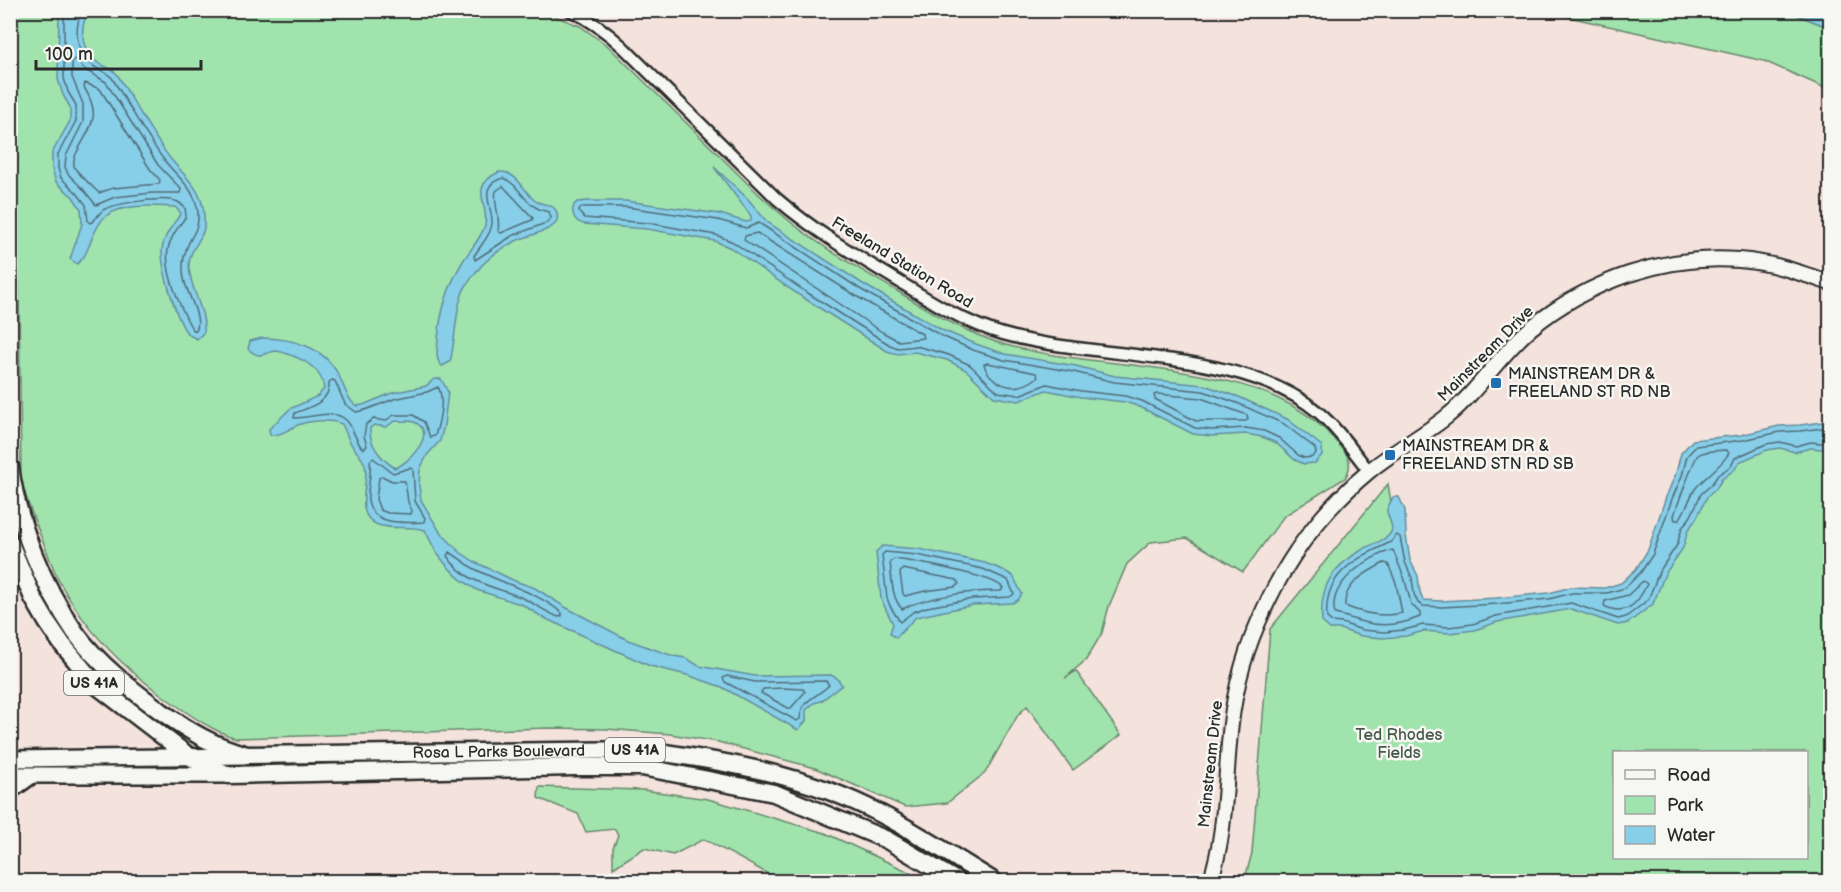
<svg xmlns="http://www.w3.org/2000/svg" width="1841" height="892" font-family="'Balsamiq Sans',sans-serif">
	<rect width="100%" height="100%" fill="#f4e2dc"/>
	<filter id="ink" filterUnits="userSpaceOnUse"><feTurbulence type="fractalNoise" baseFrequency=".0167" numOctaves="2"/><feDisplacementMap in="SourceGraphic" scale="12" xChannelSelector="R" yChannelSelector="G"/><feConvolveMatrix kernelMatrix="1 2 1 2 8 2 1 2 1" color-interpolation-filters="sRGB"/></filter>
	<g filter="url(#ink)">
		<!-- green -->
		<path fill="#a1e3ad" stroke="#66876c" stroke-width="1.5" fill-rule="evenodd" d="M 10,11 L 542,11 L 580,26 L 608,46 C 645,82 681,118 718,154 C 738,174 758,195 780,213 C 815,244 857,267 897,291 C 931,312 967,334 1006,345 C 1109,374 1264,355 1338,443 C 1348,455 1354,464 1345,478 L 1284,516 L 1243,572 L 1187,538 L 1151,542 L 1127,564 L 1109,606 L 1102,633 L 1086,660 L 1065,678 L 1076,671 L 1121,735 L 1073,770 L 1027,706 L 1018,715 L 985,773 L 947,803 L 905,807 L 815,768 L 718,742 L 670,734 L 606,729 L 549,728 L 236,738 C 213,731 193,717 173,703 C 126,671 86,632 59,581 C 52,567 48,553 42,539 C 34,519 25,499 21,478 L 19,289 L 10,123 Z
			M 1542,11 L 1787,11 L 1830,28 L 1830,90 L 1764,61 Z
			M 1830,431 L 1830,881 L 1244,882 L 1252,853 L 1270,629 L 1388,484 L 1408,606 L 1620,598 L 1662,546 L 1698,455 ZM 1614,752 L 1806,752 L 1806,858 L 1614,858 Z
			M 539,787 L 643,790 L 708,799 L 825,833 L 907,871 L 923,881 L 792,881 L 772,876 L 704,839 L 673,855 L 644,848 L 613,868 L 613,848 L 618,835 L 615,829 L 586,832 L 578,814 L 538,798 Z"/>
		<!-- water -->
		<path fill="#87cee9" stroke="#628d9d" stroke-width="1.5" fill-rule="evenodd" d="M 59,11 L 90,11 C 79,23 81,48 93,59 C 101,66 110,67 117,74 C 134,102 150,131 169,157 C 184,176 202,188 204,214 C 204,219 205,228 203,232 C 198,245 189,251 189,266 C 190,291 206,309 204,332 L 197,339 C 194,337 191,337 188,334 C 177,323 161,267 162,250 C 163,236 173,225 181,213 L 175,207 C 155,206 123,203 106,216 C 100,220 96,230 93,236 C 88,247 87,256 77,264 L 70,259 L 82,224 L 81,209 L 73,197 L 56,182 L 52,169 L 52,153 L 70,121 L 70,107 L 63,95 L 58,79 Z
			M 1787,11 L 1830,11 L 1830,28 Z
			M 714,167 L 748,199 L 767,222 L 863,284 L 942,330 L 976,344 L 1005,354 L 1076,366 L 1115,376 L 1204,385 L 1239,397 L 1287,419 L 1322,446 L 1322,455 L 1315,463 L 1304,464 L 1295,460 L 1276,443 L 1262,437 L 1246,434 L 1212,436 L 1193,434 L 1140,407 L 1125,402 L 1081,397 L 1046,390 L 1019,401 L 994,397 L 966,370 L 947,360 L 915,352 L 897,354 L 887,351 L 799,295 L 731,248 L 715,241 L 647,229 L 584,224 C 574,222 571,213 574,205 L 577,202 L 588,201 L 626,201 L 720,214 L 746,222 L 751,221 L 751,216 Z
			M 499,172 C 516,171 523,189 533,199 C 539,205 548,203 554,208 C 557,211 558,216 557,221 C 553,231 526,236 516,241 C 495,251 478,266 466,286 C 455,303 456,341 450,362 L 442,366 C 435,360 437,349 438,340 C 440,311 448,286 463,261 C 470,250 482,237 485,225 C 490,205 467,187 499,172 Z
			M 262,338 C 291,338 323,346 338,374 C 344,385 346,398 356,406 L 363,405 L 392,393 L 426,386 L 434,379 L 441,379 L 448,392 L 444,425 L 440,441 L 428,454 L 420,469 L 419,485 L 421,500 L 440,532 L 460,552 L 475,562 L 515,581 L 535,588 L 565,607 L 628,640 L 673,656 L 686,658 L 699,666 L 755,676 L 831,675 L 837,678 L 842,685 L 821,701 L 814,703 L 806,710 L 806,721 L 798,730 L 722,687 L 687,675 L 650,666 L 542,617 L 523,605 L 477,590 L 460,579 L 448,567 L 436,552 L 425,530 C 410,525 393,530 378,525 C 352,515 370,483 365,465 C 362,456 354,450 350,442 C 347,436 345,430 342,424 C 329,419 311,420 298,425 C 288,429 281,436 270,435 L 269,429 L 290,409 L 318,396 L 324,389 C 322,371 309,362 293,356 C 287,354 281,351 275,351 C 262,353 261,360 248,349 L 250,341 ZM 395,421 C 401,422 409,420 414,422 C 439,432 409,463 395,468 C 381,459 369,445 370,428 L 374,425 L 386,427 Z
			M 1830,421 L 1830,450 L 1811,448 L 1795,452 L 1780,448 L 1767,450 L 1739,462 L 1735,469 L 1722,479 L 1716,489 L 1707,497 L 1696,519 L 1688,530 L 1683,548 L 1665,574 L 1653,604 L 1628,623 L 1618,625 L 1571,609 L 1497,622 L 1475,630 L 1449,633 L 1424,631 L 1406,636 L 1383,638 L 1361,636 L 1340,629 L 1330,629 L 1322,622 C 1319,583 1334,565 1367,547 C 1373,544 1383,541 1388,536 C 1397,528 1387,519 1387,510 C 1388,506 1391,501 1393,497 L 1399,497 L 1405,510 L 1406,535 L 1410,560 L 1418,576 L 1420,592 L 1423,600 L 1441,601 L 1496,598 L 1549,593 L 1571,587 L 1605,588 L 1621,583 L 1636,569 L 1648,550 L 1666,497 L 1676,473 L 1681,453 L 1693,440 L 1741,435 L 1779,426 L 1800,425 Z
			M 882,546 L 919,549 L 985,563 L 1003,570 L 1013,576 L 1022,594 L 1018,600 L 1012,603 L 973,605 L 916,617 L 896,638 L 890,633 L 893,624 L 881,599 L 876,552 Z"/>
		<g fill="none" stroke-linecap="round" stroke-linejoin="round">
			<!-- shore -->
			<path stroke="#506c77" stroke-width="1.5" d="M 64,10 L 64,78 L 68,92 L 76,105 L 76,121 L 58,154 L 58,168 L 61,178 L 77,193 L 86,205 L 88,221 L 90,223 C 96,220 98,214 103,210 C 116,203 165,196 178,202 C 180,203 184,207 185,208 L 186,216 C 179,227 171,235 168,249 C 164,272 181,309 192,329 L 196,331 C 203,318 187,294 184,279 C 182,268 183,257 187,247 C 192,233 199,231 198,213 C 196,189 178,178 164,160 C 145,135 129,105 112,78 C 107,72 98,70 92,65 C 75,53 74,28 82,10
				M 76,59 L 84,69 L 106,82 L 158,165 L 181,189 L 180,193 L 152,193 L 115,197 L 96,205 L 83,189 L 68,174 L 65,167 L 66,156 L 83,122 L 83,104 L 72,77 L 72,62 Z
				M 85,83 L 100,89 L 150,169 L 160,180 L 159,184 L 113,188 L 99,193 C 95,189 75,171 74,166 C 73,161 75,156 77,152 C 91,125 102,117 84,87 Z
				M 503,178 C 523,186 522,207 549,212 L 551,218 L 546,223 L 512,236 L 475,260 L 474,256 C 480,246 491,235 492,223 C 493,206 476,185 503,178 Z
				M 503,186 L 533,218 L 532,220 L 501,233 L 498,231 C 501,217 493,204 496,191 Z
				M 583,207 L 626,207 L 718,220 L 746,228 L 759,223 L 860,289 L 940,335 L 973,350 L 1004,360 L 1074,372 L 1114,382 L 1203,391 L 1237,403 L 1284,424 L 1315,448 L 1316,453 L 1312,457 L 1304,458 L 1298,455 L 1279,438 L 1264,431 L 1246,428 L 1212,430 L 1195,428 L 1142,401 L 1125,396 L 1081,391 L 1047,384 L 1019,395 L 998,392 L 970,365 L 949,355 L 916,346 L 898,348 L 890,345 L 803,290 L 733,242 L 716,235 L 648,223 L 584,218 L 579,212 L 580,208 Z
				M 757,233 L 856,296 L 922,334 L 923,338 L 899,341 L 882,332 L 744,240 L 745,236 Z
				M 988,363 L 1036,373 L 1038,377 C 1024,388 1009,391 994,379 C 989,375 985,370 984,364 Z
				M 332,380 L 335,381 L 345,404 L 356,412 L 365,410 L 394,399 L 427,392 L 438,387 C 445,399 439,423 435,436 L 430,437 L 424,422 L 413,415 L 394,415 L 385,421 L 374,419 L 366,424 L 364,436 L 367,446 L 363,449 C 355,441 353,426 346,420 C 333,408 308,419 294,418 L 295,413 C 310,407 331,402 329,382 Z
				M 1157,394 L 1201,398 L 1247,415 L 1248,419 L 1246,421 L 1196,421 L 1155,399 L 1154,395 Z
				M 1830,427 L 1800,431 L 1780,432 L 1743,440 L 1696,446 L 1687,456 L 1682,476 L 1672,499 L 1653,554 L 1641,572 L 1625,588 L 1607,593 L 1572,593 L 1549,599 L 1497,604 L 1442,607 L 1423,606 L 1418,603 L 1414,594 L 1412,578 L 1405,562 L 1400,537 L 1397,535 L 1391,542 C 1357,558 1323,573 1327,618 L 1332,622 L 1342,623 L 1362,630 L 1384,632 L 1404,630 L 1423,625 L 1449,627 L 1473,624 L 1496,616 L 1571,603 L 1618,619 L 1626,617 L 1648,600 L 1659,572 L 1677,545 L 1682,528 L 1691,516 L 1701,494 L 1711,485 L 1718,475 L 1731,466 L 1735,458 L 1766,444 L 1780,442 L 1796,446 L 1811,442 L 1830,444
				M 1726,450 L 1729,453 C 1722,466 1704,477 1695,489 C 1689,499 1686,510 1679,520 L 1675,520 L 1674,516 C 1676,508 1695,457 1698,455 C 1705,450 1718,451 1726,450 Z
				M 373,458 L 393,473 L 410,468 L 413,469 L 415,501 L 425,518 L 424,522 C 405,523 371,526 368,500 C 367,486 372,474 370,461 Z
				M 382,476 L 392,481 L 405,481 L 408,502 L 412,511 L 411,514 L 388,513 L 380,510 L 376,499 L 379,478 Z
				M 1393,550 L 1405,580 L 1411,604 L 1420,613 L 1420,617 C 1403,624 1382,627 1363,622 C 1354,620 1345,616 1335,614 C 1327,584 1368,556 1393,550 Z
				M 449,552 C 457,556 465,563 473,568 C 502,584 536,591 562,613 L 562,616 L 558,617 C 546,612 536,605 525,599 C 495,586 467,585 447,556 Z
				M 885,552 L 917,555 L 983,569 L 1008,580 L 1014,594 L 1010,597 L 972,599 L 927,607 L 913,612 L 900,622 L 890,606 L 887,598 L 882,555 Z
				M 894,559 C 911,561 996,576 1003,588 L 1001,591 C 971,591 928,596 902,609 C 891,597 892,578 890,562 Z
				M 1384,563 L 1388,564 L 1396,583 L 1402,613 C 1382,618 1364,614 1345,606 C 1343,584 1367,572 1384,563 Z
				M 903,569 L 957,580 L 959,584 L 955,587 L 925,591 L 905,596 L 903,594 L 900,573 Z
				M 1643,581 L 1647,584 C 1638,604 1626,617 1604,606 L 1605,601 L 1628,595 Z
				M 727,676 L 755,682 L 826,681 L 829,685 C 817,698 801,698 800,719 L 797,721 L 725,682 L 723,678 Z
				M 782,688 L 803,689 L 805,692 L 790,709 L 761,693 L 763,689 Z"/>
			<defs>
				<path id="minor" d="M 570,10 C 591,20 607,32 623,47 L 777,199 C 812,229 850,252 890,276 C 926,298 962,322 1003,334 C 1098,361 1242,348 1318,412 C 1338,429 1353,451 1369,471"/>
				<path id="tertiary" d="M 1210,882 C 1225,838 1225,790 1229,744 C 1232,702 1241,662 1258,623 C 1282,565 1319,513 1368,472 C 1392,452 1421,437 1445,418 C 1478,392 1499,355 1531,328 C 1588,281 1665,254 1739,260 C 1771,262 1801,273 1830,283"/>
				<path id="secondary" d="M 10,759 L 244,756
					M 10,775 L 226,775
					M 10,791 L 31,776"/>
				<g id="primary">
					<path id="s1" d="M 10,467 C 18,524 42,584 75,632 C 97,663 132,690 162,712 C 191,732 213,746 247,755 L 643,750 C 725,761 807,775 881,814 C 920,834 957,859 995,882"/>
					<path d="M 10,543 L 33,598 L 47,622 L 62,644 L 96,685 L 186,754 L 202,764 L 229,775 L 573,767 L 642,767 L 774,793 L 887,840 L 958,882"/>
				</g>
			</defs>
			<!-- minor casing -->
			<use href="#minor" stroke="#2b2b2b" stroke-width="15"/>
			<!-- tertiary casing -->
			<use href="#tertiary" stroke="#2b2b2b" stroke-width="18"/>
			<!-- secondary casing -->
			<use href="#secondary" stroke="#2b2b2b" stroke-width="20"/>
			<!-- primary casing -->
			<use href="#primary" stroke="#2b2b2b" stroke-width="21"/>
			<!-- minor -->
			<use href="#minor" stroke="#f6f6f2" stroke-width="10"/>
			<!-- tertiary -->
			<use href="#tertiary" stroke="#f6f6f2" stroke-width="14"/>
			<!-- secondary -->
			<use href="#secondary" stroke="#f6f6f2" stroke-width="15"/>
			<!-- primary -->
			<use href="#primary" stroke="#f6f6f2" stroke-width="16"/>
		</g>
	</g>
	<!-- markers -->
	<g fill="#1f6fb2" stroke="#f6f6f2" stroke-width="2">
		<rect x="1490" y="377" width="12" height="12" rx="3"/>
		<rect x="1384" y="449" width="12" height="12" rx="3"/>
	</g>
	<g text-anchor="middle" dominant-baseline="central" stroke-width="5" stroke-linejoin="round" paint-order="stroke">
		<!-- shield labels -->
		<g fill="#f6f6f2" stroke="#686867" stroke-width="1.5">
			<rect x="64" y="671" width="60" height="24" rx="4.5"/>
			<rect x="605" y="738" width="60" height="24" rx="4.5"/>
		</g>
		<g font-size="15" font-weight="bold" fill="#2b2b2b">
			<text x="94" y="683">US 41A</text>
			<text x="635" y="750">US 41A</text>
		</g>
		<!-- street labels -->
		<g font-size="16" fill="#2b2b2b" stroke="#f6f6f2">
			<text transform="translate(902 263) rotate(31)">Freeland Station Road</text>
			<text transform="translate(1486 354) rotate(-45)">Mainstream Drive</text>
			<text stroke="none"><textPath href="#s1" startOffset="645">Rosa L Parks Boulevard</textPath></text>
			<text transform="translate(1211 764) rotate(-84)">Mainstream Drive</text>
		</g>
		<!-- poi labels -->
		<g font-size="16" fill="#2b2b2b" stroke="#f6f6f2" text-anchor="start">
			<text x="1508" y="374">MAINSTREAM DR &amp;<tspan x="1508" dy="18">FREELAND ST RD NB</tspan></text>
			<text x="1402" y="446">MAINSTREAM DR &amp;<tspan x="1402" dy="18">FREELAND STN RD SB</tspan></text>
		</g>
		<!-- park labels -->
		<g font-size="16" fill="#48594c" stroke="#f6f6f2">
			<text x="1399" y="735">Ted Rhodes<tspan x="1399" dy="18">Fields</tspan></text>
		</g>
	</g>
	<!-- margin -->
	<rect width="1841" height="892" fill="none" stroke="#f6f6f2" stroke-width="36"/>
	<rect x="18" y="18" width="1805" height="856" fill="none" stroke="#2b2b2b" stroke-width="2" filter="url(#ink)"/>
	<!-- legend -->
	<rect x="1613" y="751" width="195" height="108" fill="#f6f6f2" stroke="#a5a5a2" stroke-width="1.5"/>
	<rect x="1625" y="770" width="30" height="9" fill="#f6f6f2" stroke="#a5a5a2" stroke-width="1.5"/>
	<text x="1667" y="781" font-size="18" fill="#2b2b2b">Road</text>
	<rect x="1625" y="796" width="30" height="18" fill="#a1e3ad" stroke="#a5a5a2" stroke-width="1.5"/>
	<text x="1667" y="811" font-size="18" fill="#2b2b2b">Park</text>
	<rect x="1625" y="826" width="30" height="18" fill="#87cee9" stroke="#a5a5a2" stroke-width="1.5"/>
	<text x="1667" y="841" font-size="18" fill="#2b2b2b">Water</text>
	<!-- scale -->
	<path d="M36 60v9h165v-9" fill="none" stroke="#2b2b2b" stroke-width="3"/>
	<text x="45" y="60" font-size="18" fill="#2b2b2b" stroke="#f6f6f2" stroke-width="4.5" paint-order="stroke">100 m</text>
</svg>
